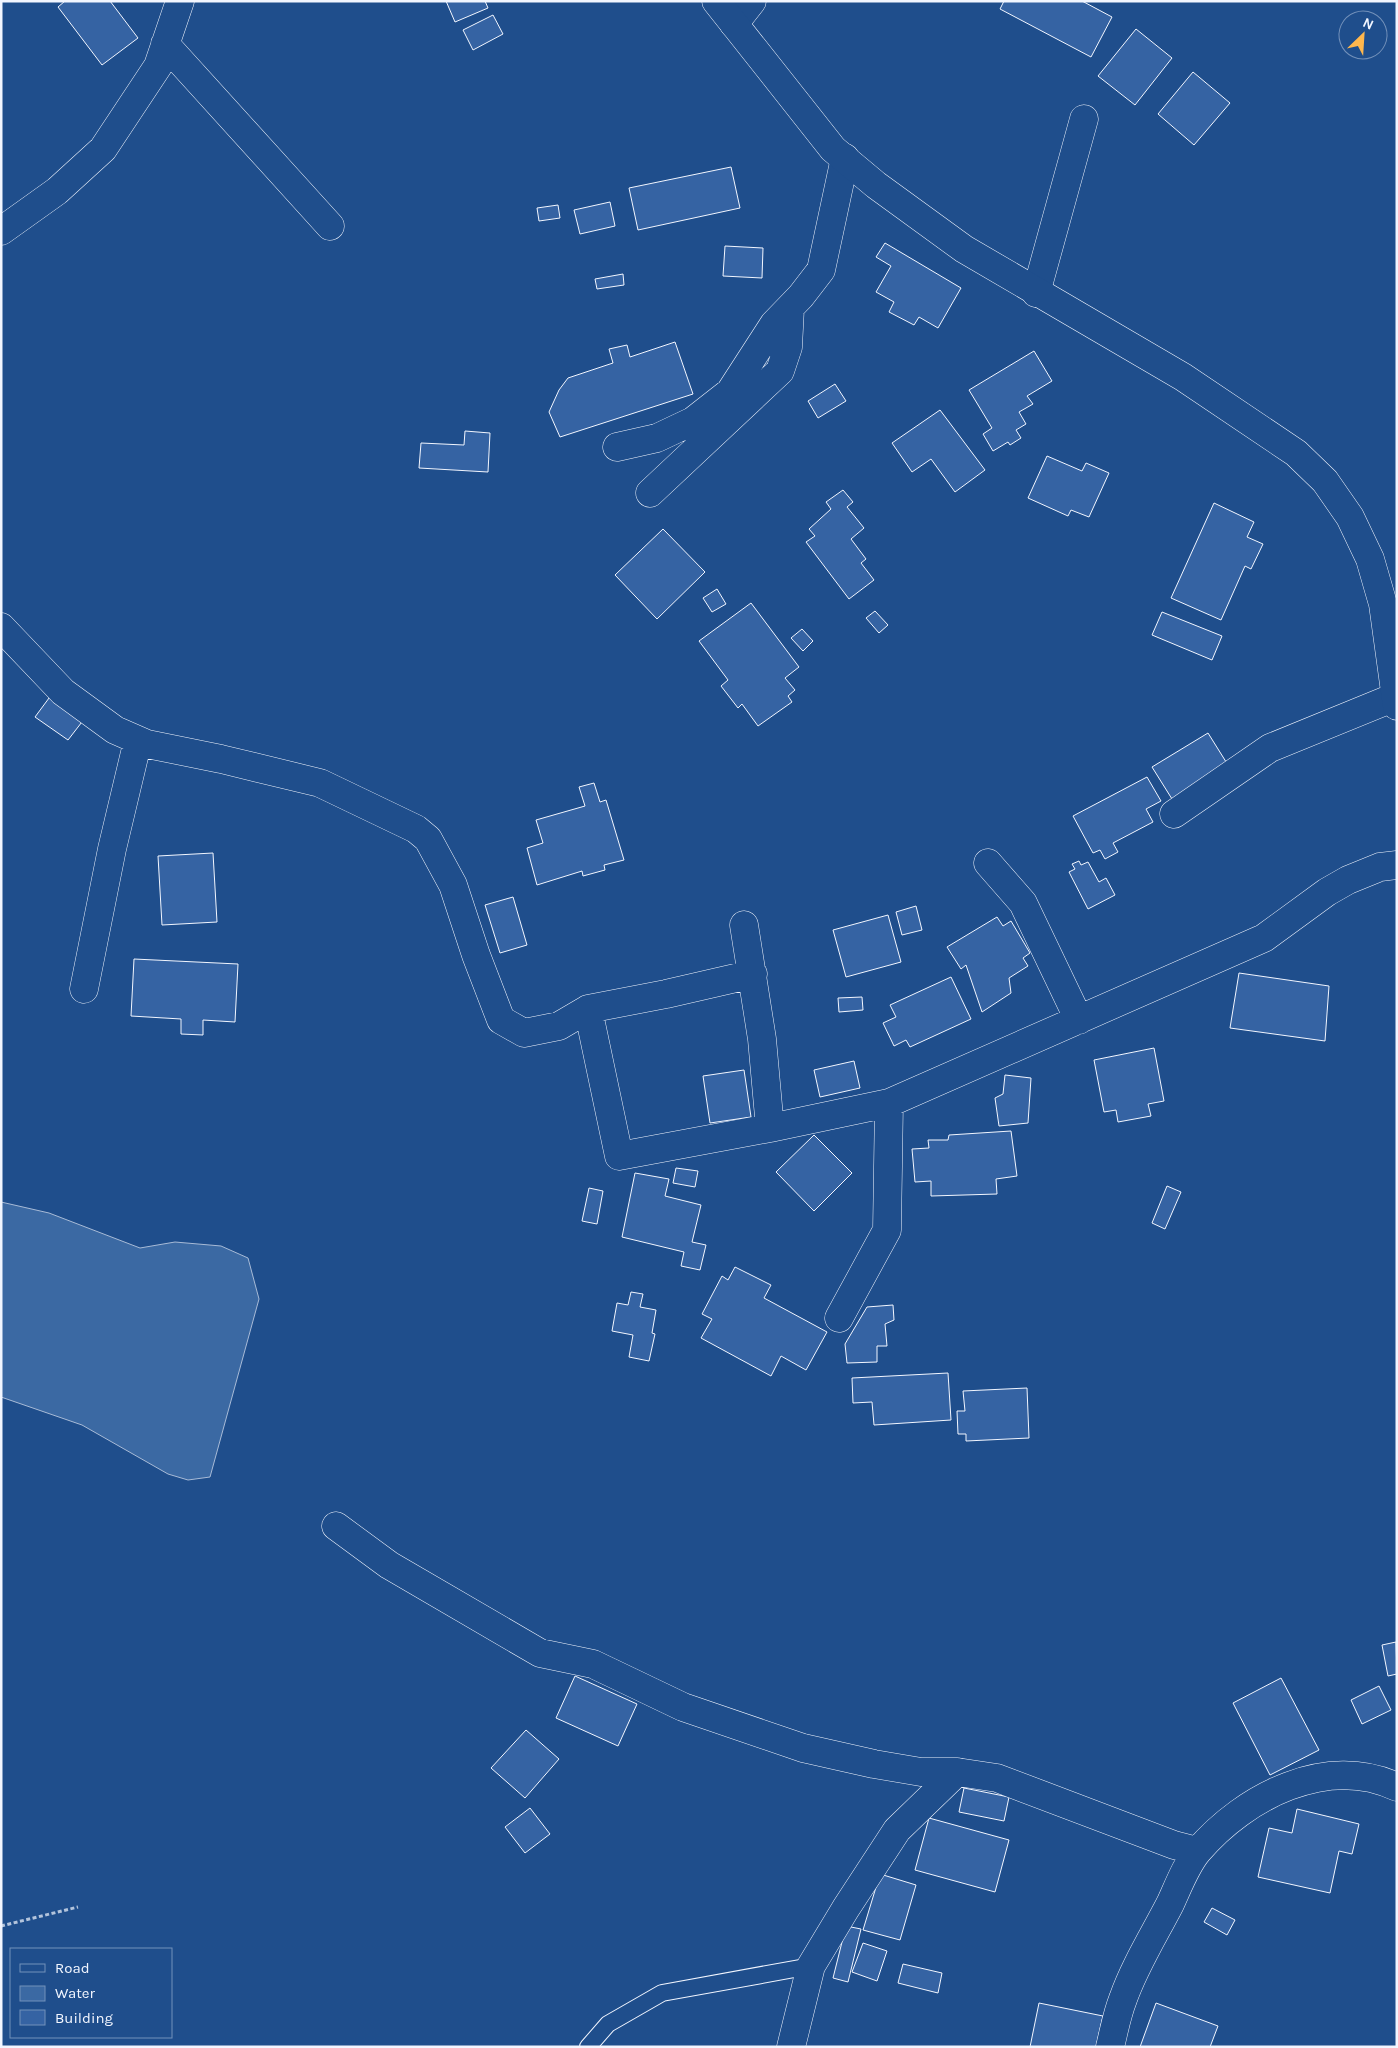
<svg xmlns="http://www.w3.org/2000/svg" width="1398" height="2048" font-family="Karla,sans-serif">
	<rect width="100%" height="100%" fill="#1f4e8c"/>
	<!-- water -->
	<path fill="#3b69a3" stroke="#a8bbd7" d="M 1,1202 L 49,1213 L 140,1248 L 175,1242 L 221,1246 L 248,1258 L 259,1299 L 210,1477 L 188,1480 L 168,1474 L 82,1425 L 1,1397 Z"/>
	<!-- building -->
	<path fill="#3563a3" stroke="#f2f6ff" d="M 65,1 L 110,1 L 138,38 L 102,65 L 58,7 Z
		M 446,1 L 485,1 L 488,8 L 455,22 Z
		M 1004,1 L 1082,1 L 1112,17 L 1091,57 L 1000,9 Z
		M 493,15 L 503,34 L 473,50 L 463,30 Z
		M 1136,29 L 1172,58 L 1135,105 L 1098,76 Z
		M 1193,72 L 1230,103 L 1194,145 L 1158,114 Z
		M 731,167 L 740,208 L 638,230 L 629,188 Z
		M 610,202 L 615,226 L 580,234 L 574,210 Z
		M 558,205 L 560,218 L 539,221 L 537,208 Z
		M 885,243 L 961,288 L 938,328 L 919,317 L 914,325 L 889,312 L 894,302 L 876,292 L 891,266 L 876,257 Z
		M 725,246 L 763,248 L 762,278 L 723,276 Z
		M 623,274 L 624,285 L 597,289 L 595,279 Z
		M 675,342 L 693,394 L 560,437 L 549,412 L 559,390 L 568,378 L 613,363 L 609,349 L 627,345 L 630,357 Z
		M 1034,351 L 1052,381 L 1027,396 L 1033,404 L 1019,412 L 1026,424 L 1016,430 L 1021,438 L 1010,445 L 1008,442 L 993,451 L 983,434 L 992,428 L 969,390 Z
		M 835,384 L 846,401 L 818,418 L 808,401 Z
		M 940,410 L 985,470 L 955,492 L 931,459 L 912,472 L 892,443 Z
		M 465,431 L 490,433 L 488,472 L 419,468 L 421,443 L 464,445 Z
		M 1047,456 L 1082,471 L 1086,463 L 1109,473 L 1089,517 L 1071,510 L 1068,516 L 1028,498 Z
		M 843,490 L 853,502 L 847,507 L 864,528 L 851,539 L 866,559 L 861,563 L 874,580 L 849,599 L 806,542 L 815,536 L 809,529 L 831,509 L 826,502 Z
		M 1214,503 L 1254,522 L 1247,537 L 1263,544 L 1251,569 L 1245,566 L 1221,620 L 1171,598 Z
		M 663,529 L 705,572 L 657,619 L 615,575 Z
		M 717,589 L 726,604 L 712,612 L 703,598 Z
		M 751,603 L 799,667 L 785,678 L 795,690 L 788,696 L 792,702 L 758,726 L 742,704 L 738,708 L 721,686 L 728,680 L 699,641 Z
		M 875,611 L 888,625 L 879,633 L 866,618 Z
		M 1162,612 L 1222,636 L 1212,660 L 1152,635 Z
		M 802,629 L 813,641 L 803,651 L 791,638 Z
		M 52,694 L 85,718 L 68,740 L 35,717 Z
		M 1208,733 L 1228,765 L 1172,799 L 1152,767 Z
		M 1147,777 L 1161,801 L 1146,809 L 1153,822 L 1113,843 L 1118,852 L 1105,859 L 1100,850 L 1093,853 L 1073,816 Z
		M 594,783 L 600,802 L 606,800 L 624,860 L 604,865 L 605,870 L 583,876 L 582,871 L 537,885 L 527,848 L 543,843 L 536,820 L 585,806 L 579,787 Z
		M 213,853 L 217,922 L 162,925 L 158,856 Z
		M 1079,861 L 1081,865 L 1088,862 L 1099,882 L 1106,878 L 1115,895 L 1088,909 L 1069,872 L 1075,869 L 1072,864 Z
		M 513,897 L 527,945 L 500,953 L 485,905 Z
		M 916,906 L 922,930 L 902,935 L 896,912 Z
		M 888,915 L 901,962 L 846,977 L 833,930 Z
		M 997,917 L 1003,926 L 1011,921 L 1030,953 L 1023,958 L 1028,966 L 1009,978 L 1011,993 L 982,1012 L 966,965 L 961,969 L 947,947 Z
		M 134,959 L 238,964 L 235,1022 L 203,1020 L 203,1035 L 181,1034 L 181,1019 L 131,1016 Z
		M 1239,973 L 1329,986 L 1325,1041 L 1230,1028 Z
		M 951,977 L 971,1019 L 910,1047 L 906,1040 L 894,1046 L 883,1023 L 896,1017 L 890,1005 Z
		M 862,997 L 863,1010 L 839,1012 L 838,998 Z
		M 1154,1048 L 1164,1101 L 1148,1104 L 1151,1116 L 1118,1122 L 1116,1110 L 1104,1112 L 1094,1060 Z
		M 854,1061 L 860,1088 L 820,1097 L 814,1070 Z
		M 744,1070 L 751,1117 L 710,1123 L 703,1076 Z
		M 1005,1075 L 1031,1078 L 1028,1123 L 999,1126 L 995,1098 L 1003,1094 Z
		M 1011,1131 L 1017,1176 L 996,1179 L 997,1194 L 931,1196 L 931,1181 L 915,1182 L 912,1149 L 929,1148 L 928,1140 L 948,1140 L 949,1135 Z
		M 814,1135 L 852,1173 L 814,1211 L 776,1172 Z
		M 676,1168 L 698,1171 L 695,1187 L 673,1183 Z
		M 635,1173 L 669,1179 L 665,1196 L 701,1205 L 692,1242 L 706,1245 L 700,1270 L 681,1266 L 684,1252 L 622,1237 Z
		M 1167,1186 L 1181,1192 L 1165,1229 L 1152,1223 Z
		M 589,1188 L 603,1191 L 597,1224 L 582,1221 Z
		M 735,1267 L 771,1285 L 764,1298 L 827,1332 L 806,1370 L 781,1356 L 771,1376 L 701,1338 L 712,1319 L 702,1314 L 722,1276 L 728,1280 Z
		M 631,1292 L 643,1294 L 640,1307 L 656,1310 L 652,1333 L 655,1334 L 649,1361 L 629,1357 L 633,1335 L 612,1331 L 617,1303 L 628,1305 Z
		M 893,1305 L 894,1320 L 885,1324 L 887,1346 L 877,1346 L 877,1362 L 847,1363 L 845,1344 L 867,1307 Z
		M 948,1373 L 951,1420 L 874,1425 L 872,1402 L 853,1403 L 852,1378 Z
		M 1027,1388 L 1029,1438 L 966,1441 L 966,1434 L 958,1434 L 957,1411 L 965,1411 L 963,1391 Z
		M 1396,1642 L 1397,1674 L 1388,1676 L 1382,1645 Z
		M 575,1676 L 637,1704 L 618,1746 L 556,1718 Z
		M 1281,1678 L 1319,1750 L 1270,1775 L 1233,1703 Z
		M 1379,1686 L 1391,1710 L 1362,1724 L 1351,1700 Z
		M 526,1730 L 559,1759 L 525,1798 L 491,1768 Z
		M 964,1788 L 1009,1797 L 1004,1821 L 959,1812 Z
		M 530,1808 L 550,1834 L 525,1853 L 505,1827 Z
		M 1297,1809 L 1359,1824 L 1352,1854 L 1339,1851 L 1330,1893 L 1258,1877 L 1269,1828 L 1292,1833 Z
		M 929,1818 L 1009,1840 L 995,1892 L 915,1870 Z
		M 880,1874 L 916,1885 L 900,1940 L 863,1930 Z
		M 1212,1908 L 1235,1920 L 1227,1935 L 1204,1922 Z
		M 846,1926 L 861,1929 L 848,1982 L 833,1978 Z
		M 863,1943 L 887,1951 L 877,1981 L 852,1972 Z
		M 903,1964 L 942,1973 L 938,1993 L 898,1983 Z
		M 1039,2003 L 1103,2016 L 1096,2047 L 1030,2047 Z
		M 1156,2003 L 1218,2026 L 1210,2047 L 1140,2047 Z"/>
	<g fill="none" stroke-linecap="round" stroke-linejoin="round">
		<defs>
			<path id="service" d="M 588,2047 L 608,2024 L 662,1993 L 811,1966"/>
			<path id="minor" d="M 734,24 L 752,1
				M 165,44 L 330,226
				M 1,231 L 57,191 L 103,149 L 158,66 L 180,1
				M 1036,293 L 1084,119
				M 617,447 L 657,438 L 693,421 L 730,392 L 774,324 L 801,296 L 821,270 L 845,158
				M 650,493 L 780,371 L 788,347 L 790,308
				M 1,627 L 63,692 L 115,730 L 147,744 L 221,759 L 320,783 L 416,829 L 428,839 L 453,885 L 476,955 L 501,1020 L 524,1033 L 559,1026 L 588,1009 L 619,1156 L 770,1128 L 889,1103 L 1264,938 L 1327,892 L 1348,880 L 1380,867 L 1397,865
				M 1174,814 L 1270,748 L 1395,697
				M 988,863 L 1023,903 L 1079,1020
				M 744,925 L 762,1039 L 770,1128
				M 84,989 L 112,849 L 138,740
				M 588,1009 L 666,994 L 753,974
				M 839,1318 L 887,1230 L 889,1103
				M 336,1526 L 389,1565 L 540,1653 L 593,1664 L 683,1707 L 803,1748 L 874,1764 L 921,1772 L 957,1772 L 997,1778 L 1174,1845 L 1197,1851
				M 791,2047 L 811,1966 L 846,1908 L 897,1830 L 957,1772
				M 1110,2047 C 1114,2031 1117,2014 1123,1999 C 1134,1967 1154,1935 1170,1904 C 1178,1887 1186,1865 1198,1851 C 1245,1796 1327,1754 1397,1787"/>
			<path id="tertiary" d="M 716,1 L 833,149 L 876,185 L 964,249 L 1183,377 L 1296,453 L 1325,481 L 1350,517 L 1370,559 L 1383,604 L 1397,706"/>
		</defs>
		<!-- service casing -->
		<use href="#service" stroke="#f2f6ff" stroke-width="18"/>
		<!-- minor casing -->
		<use href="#minor" stroke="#f2f6ff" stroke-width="29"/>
		<!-- tertiary casing -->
		<use href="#tertiary" stroke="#f2f6ff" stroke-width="29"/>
		<!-- path -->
		<path stroke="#b3c4dc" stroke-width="3" stroke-dasharray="4 2.5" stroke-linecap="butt" d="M 1,1926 L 78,1907"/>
		<!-- service -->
		<use href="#service" stroke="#1f4e8c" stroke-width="16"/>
		<!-- minor -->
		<use href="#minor" stroke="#1f4e8c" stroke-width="28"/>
		<!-- tertiary -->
		<use href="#tertiary" stroke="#1f4e8c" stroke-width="28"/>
	</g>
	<!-- border -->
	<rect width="1398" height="2048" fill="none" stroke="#f2f6ff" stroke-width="5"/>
	<!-- legend -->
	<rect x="10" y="1948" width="162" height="90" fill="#1f4e8c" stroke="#7391ba"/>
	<rect x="20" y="1964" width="25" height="8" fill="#1f4e8c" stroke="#7391ba"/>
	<text x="55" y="1973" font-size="15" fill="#f2f6ff">Road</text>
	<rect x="20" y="1986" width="25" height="15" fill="#3b69a3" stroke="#7391ba"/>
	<text x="55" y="1998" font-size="15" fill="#f2f6ff">Water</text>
	<rect x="20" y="2010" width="25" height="15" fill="#3563a3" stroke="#7391ba"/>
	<text x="55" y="2023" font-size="15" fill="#f2f6ff">Building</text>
	<!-- north arrow -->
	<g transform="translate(1363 35) rotate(25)"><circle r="24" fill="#1f4e8c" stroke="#7391ba"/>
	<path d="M0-4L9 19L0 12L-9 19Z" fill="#ffb74d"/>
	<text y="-8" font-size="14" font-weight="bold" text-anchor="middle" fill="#f2f6ff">N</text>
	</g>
</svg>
